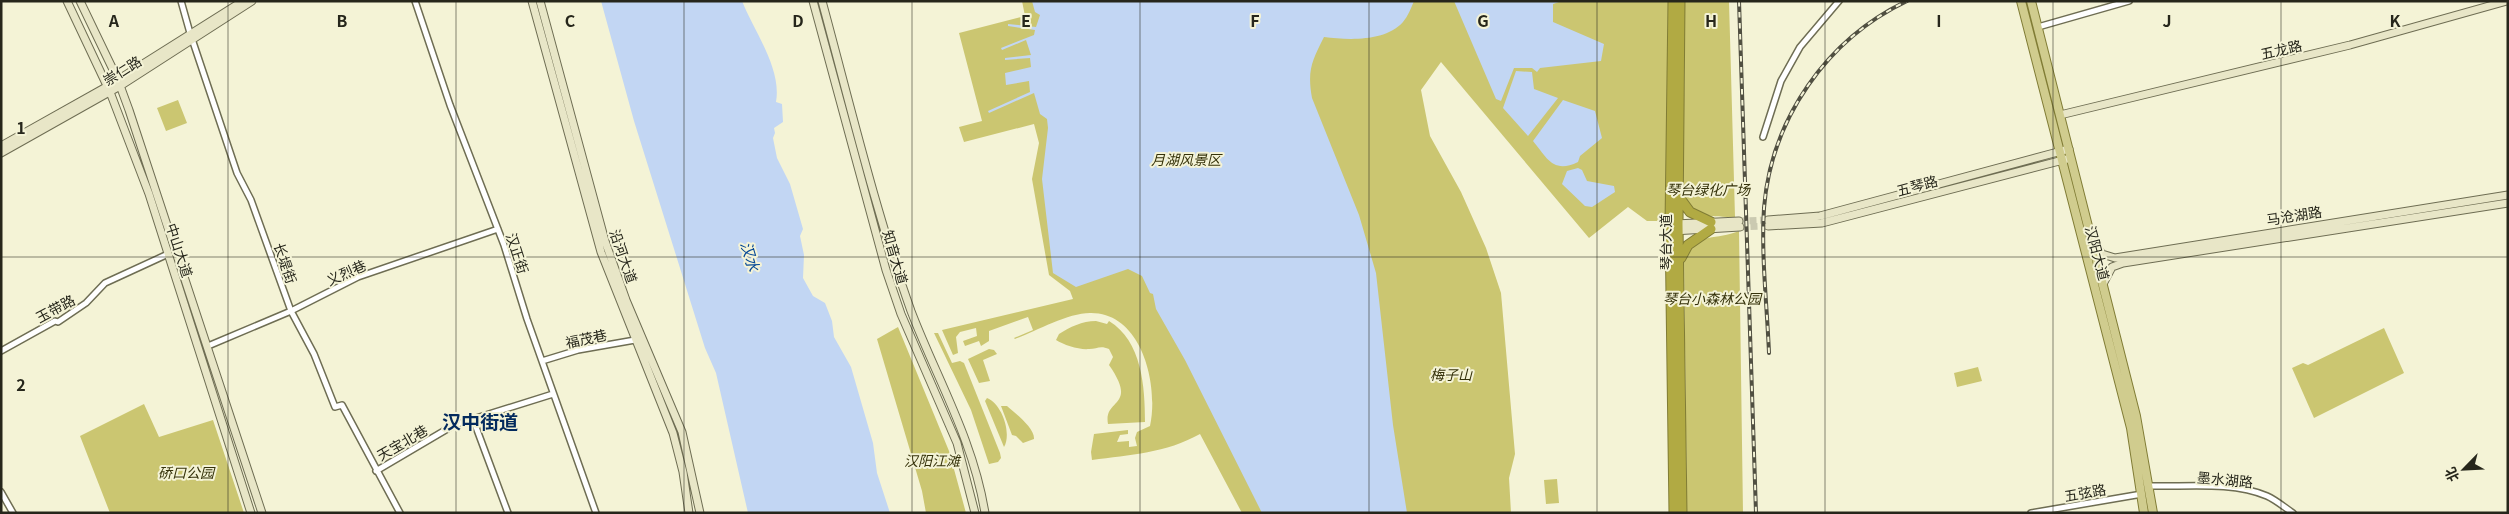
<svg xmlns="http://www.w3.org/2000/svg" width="2509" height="514" font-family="Georgia,'Noto Sans SC',serif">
	<rect width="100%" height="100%" fill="#f4f3d6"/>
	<!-- green -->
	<path fill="#cbc671" d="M 1022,1 L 1668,1 L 1667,221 L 1647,221 L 1628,207 L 1589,238 L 1441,62 L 1421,90 L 1430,136 L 1461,192 L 1486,248 L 1501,293 L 1515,454 L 1509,478 L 1511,513 L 1242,513 L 1200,434 C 1166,453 1130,455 1092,460 L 1091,452 L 1094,434 L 1128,430 L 1128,434 L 1120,435 L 1117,442 L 1129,441 L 1129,447 L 1137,446 L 1135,438 L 1137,432 L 1150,426 C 1159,385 1142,312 1090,313 C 1068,313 1036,331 1015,339 L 1014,338 L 1033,330 L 1028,317 L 989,331 L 989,341 L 981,346 L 979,341 L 965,346 L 963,341 L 977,336 L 976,328 L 960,332 L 956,337 L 958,353 L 953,355 L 942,330 L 1073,299 L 1070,291 L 1049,275 L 1032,179 L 1039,143 L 1034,124 L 964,142 L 959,127 L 982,121 L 959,33 L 1025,16 Z
		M 1685,1 L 1729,1 L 1735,217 C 1712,217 1695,217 1683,196 Z
		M 178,100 L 187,123 L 166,131 L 157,108 Z
		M 1739,231 L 1743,513 L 1687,513 L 1684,258 C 1697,231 1716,241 1739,231 Z
		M 1096,321 L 1107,324 L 1109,321 C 1142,341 1145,387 1145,422 L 1108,424 C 1103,398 1139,408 1109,365 L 1113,357 L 1109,349 C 1100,345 1097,349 1089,349 C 1079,350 1064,345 1056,340 L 1059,334 C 1070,327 1082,321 1096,321 Z
		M 898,327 L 949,451 L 966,513 L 926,513 L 922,491 L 877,339 Z
		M 2384,328 L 2404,373 L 2314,418 L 2292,368 L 2303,363 L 2308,365 Z
		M 934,333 L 938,333 L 952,363 L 960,361 L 964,363 L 1000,453 L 1001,458 L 998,462 L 989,464 L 971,410 Z
		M 989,349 L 994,350 L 997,354 L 983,360 L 990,381 L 979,383 L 968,359 Z
		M 1978,367 L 1982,381 L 1957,387 L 1954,373 Z
		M 987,398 C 1002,404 1012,433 1004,447 L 985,401 Z
		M 144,404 L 159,437 L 213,420 L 244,513 L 110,513 L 80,436 Z
		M 1001,406 L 1007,406 C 1015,413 1035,428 1034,439 L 1023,443 L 1016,436 L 1012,435 Z
		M 1557,479 L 1559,503 L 1546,504 L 1544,480 Z"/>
	<!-- water -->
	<path fill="#c2d6f3" d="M 601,1 L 742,1 C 754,31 782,69 776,102 L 782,104 L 783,122 L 774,128 L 775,133 L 773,138 L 777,158 L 790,184 L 803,229 L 800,236 L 804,255 L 803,278 L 813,296 L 825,303 L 832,321 L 834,337 L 851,367 L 873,443 L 877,473 L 890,513 L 748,513 L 716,373 L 705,348 L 634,121 Z
		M 1032,1 L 1414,1 C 1411,8 1408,16 1403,22 C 1385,42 1348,40 1324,37 C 1312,61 1307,70 1312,98 L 1359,215 L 1376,273 L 1393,425 L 1407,513 L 1262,513 L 1185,360 L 1156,309 L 1153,294 L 1150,293 L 1142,276 L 1128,269 L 1076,287 L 1053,273 L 1042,179 L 1048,128 L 1047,119 L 1040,114 L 1034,93 L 989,113 L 988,111 L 1030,92 L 1029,81 L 1006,85 L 1005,73 L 1031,67 L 1030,58 L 1005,60 L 1005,58 L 1031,55 L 1026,40 L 1002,50 L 1001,48 L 1034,35 L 1035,30 L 1008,26 L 1008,24 L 1036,27 L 1040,15 L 1035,12 Z
		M 1454,1 L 1562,1 L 1553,4 L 1553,22 L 1604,44 L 1601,61 L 1540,68 L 1537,72 L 1532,68 L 1514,68 L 1501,101 L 1496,99 Z
		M 1516,71 L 1532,72 L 1534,89 L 1558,98 L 1528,136 L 1503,108 Z
		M 1563,100 L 1595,111 L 1602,138 L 1580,156 L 1578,162 C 1553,174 1547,158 1533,141 Z
		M 1578,168 L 1582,170 L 1587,181 L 1614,186 L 1615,192 L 1592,207 L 1585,206 L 1562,184 L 1567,171 Z"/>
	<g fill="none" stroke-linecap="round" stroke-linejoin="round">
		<!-- secondary-tunnel -->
		<path stroke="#cbcab1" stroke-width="7" stroke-dasharray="7 3.5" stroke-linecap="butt" d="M 1739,221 L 1768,220
			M 1740,227 L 1768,226"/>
		<defs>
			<path id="street" d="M 181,1 L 190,33 L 237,173 L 251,200 L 291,311 L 314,354 L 335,407 L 342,405 L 400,513
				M 415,1 L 450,105 L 504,245 L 527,319 L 596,513
				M 2038,27 L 2129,1
				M 1763,137 L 1781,81 L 1800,47 L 1839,1
				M 208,346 L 291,311 L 358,277 L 498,229
				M 1,351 L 55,321 L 58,322 L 86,303 L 105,283 L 168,254
				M 542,361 L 578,350 L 635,340
				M 473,419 L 508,513
				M 376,471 L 454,425 L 553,394
				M 2150,486 C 2186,487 2232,481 2267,496 C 2276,500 2284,507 2293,513
				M 1,492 L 13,513
				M 2031,513 L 2142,494"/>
			<path id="secondary" d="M 67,1 L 110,92 L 149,194 L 251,513
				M 80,1 L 118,80 L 129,110 L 262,513
				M 532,1 L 601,252 L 673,433 L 683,472 L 689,513
				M 540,1 L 605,241 L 626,300 L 682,432 L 700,513
				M 813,1 L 886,270 L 901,314 L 957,443 L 975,513
				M 822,1 C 850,104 875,210 911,311 C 937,379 973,439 985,513
				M 2060,115 L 2350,45 L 2507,1
				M 1,146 L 108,86 L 243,1
				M 1,153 L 120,86 L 252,1
				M 1768,220 L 1820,216 L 2069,149
				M 1675,224 L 1739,221
				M 1768,226 L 1822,223 L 2067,159
				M 1673,231 L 1740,227
				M 2093,241 L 2102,254 L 2115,258 L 2508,195
				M 2103,284 L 2112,267 L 2123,263 L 2508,203"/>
			<path id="primary" d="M 2021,1 L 2131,428 L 2144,513
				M 2031,1 L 2136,416 L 2153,513"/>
			<path id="highway" d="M 1673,1 L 1670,224 L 1674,513
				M 1680,1 L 1678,224 L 1682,513
				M 1679,197 L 1690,212 L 1711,222
				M 1681,258 L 1688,245 L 1711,229"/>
		</defs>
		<!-- street casing -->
		<use href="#street" stroke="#6e6d53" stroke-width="8"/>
		<!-- secondary casing -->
		<use href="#secondary" stroke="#6e6d53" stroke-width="9"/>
		<!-- primary casing -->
		<use href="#primary" stroke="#807c35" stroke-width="10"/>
		<!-- highway casing -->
		<use href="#highway" stroke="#807c35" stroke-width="11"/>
		<!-- street -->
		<use href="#street" stroke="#fff" stroke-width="5"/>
		<!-- secondary -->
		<use href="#secondary" stroke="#e8e6c7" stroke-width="7"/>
		<!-- primary -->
		<use href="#primary" stroke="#d0cc8e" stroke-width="8"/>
		<!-- highway -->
		<use href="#highway" stroke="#b1aa43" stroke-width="9"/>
		<defs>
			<path id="rail" d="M 1739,1 L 1756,513
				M 1769,353 C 1767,305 1761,255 1764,208 C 1771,119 1827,39 1907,1"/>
		</defs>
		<!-- rail casing -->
		<use href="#rail" stroke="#504f41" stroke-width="4"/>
		<!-- rail -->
		<use href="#rail" stroke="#f4f3d6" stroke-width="2" stroke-dasharray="5.5" stroke-linecap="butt"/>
	</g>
	<!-- grid -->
	<path fill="none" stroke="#26261b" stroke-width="1" stroke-opacity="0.55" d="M 228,1 L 228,513M 456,1 L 456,513M 684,1 L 684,513M 912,1 L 912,513M 1140,1 L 1140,513M 1369,1 L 1369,513M 1597,1 L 1597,513M 1825,1 L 1825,513M 2053,1 L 2053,513M 2281,1 L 2281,513M 1,257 L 2508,257"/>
	<g text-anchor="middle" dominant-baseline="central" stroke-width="4" stroke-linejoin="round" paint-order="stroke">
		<!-- street labels -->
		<g font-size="14" fill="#26261b" stroke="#f4f3d6">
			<text transform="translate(2281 49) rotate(-13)">五龙路</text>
			<text transform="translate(122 70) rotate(-32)">崇仁路</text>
			<text transform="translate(1917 185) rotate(-15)">五琴路</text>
			<text transform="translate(2294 215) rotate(-9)">马沧湖路</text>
			<text transform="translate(1665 242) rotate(-90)">琴台大道</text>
			<text transform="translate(180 250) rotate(72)">中山大道</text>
			<text transform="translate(518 253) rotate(72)">汉正街</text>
			<text transform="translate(2098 253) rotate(75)">汉阳大道</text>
			<text transform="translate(624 256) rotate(71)">沿河大道</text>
			<text transform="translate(896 257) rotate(74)">知音大道</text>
			<text transform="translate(286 263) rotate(71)">长堤街</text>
			<text transform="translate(346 272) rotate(-24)">义烈巷</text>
			<text transform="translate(55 308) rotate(-28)">玉带路</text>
			<text transform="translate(586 338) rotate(-12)">福茂巷</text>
			<text transform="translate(402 442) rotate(-30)">天宝北巷</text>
			<text transform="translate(2225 479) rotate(5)">墨水湖路</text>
			<text transform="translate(2085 492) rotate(-10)">五弦路</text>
		</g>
		<!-- park labels -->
		<g font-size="14" font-style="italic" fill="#35320a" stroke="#f4f3d6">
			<text x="1186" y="159">月湖风景区</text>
			<text x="1708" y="189">琴台绿化广场</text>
			<text x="1712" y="298">琴台小森林公园</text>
			<text x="1451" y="374">梅子山</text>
			<text x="932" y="460">汉阳江滩</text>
			<text x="186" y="472">硚口公园</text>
		</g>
		<!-- water labels -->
		<g font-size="15" font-style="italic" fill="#034796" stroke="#f4f3d6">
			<text transform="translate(751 256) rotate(73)">汉水</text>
		</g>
		<!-- district labels -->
		<g font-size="19" font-weight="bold" fill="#032a5d" stroke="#f4f3d6">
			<text x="480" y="420">汉中街道</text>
		</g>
	</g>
	<g font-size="16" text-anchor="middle" font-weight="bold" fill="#26261b" stroke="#f4f3d6" stroke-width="4" stroke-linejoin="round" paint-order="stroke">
		<text x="114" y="27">A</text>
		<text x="342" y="27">B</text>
		<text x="570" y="27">C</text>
		<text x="798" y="27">D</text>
		<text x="1026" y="27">E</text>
		<text x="1255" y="27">F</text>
		<text x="1483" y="27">G</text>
		<text x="1711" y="27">H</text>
		<text x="1939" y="27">I</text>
		<text x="2167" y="27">J</text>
		<text x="2395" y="27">K</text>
		<text x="21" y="134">1</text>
		<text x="21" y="391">2</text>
	</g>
	<!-- border -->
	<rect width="2509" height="514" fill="none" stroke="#26261b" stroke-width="5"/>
	<!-- north arrow -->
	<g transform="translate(2464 469) rotate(246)" stroke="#f4f3d6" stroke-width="4" paint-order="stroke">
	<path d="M0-4L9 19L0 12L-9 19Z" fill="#26261b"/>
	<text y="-8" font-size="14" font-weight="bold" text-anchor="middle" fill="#26261b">北</text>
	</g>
</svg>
